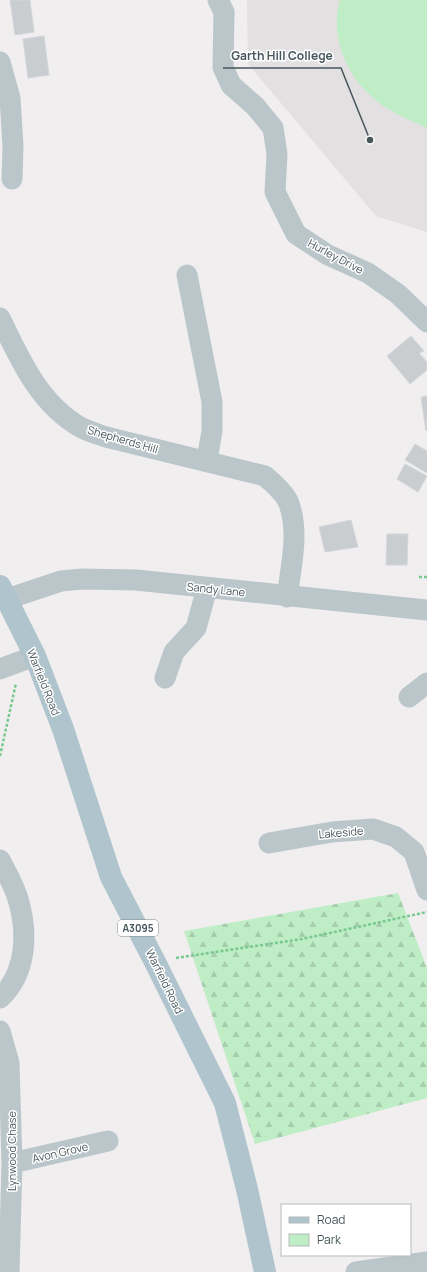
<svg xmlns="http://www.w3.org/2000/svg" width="427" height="1272" font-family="Manrope,sans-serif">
	<defs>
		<pattern id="forest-firs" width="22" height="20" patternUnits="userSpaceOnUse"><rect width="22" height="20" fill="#bfedc6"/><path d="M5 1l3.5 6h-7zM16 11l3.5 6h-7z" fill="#a6cdac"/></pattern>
	</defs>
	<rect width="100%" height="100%" fill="#f1eeef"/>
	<!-- education -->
	<path fill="#e2e0e0" d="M 247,0 L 427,0 L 427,232 L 376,216 L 248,64 Z"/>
	<!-- green -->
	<path fill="#bfedc6" d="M 340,0 L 427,0 L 427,128 C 414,122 400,116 388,109 C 352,87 328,42 340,0 Z"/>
	<!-- forest -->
	<path fill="url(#forest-firs)" d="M 398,893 L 427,968 L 427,1098 L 255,1144 L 184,931 Z"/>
	<!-- building -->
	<path fill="#c9cdd0" stroke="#d3d6da" d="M 10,0 L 30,0 L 34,32 L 15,35 Z
		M 44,36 L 49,75 L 28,78 L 23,39 Z
		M 411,336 L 424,351 L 419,353 L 427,362 L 427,370 L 410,384 L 387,356 Z
		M 427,396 L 427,430 L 426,431 L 421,397 Z
		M 415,444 L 427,451 L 427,473 L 405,460 Z
		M 405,464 L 427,476 L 418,492 L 397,479 Z
		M 351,520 L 358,547 L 325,552 L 319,527 Z
		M 387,534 L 408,534 L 407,565 L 386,565 Z"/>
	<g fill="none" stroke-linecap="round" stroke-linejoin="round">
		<!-- path -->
		<path stroke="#78c98f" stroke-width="2.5" stroke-dasharray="3 2" stroke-linecap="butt" d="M 419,577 L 427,577
			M 0,756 L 16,683
			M 176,958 L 302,939 L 427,912"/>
		<!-- minor -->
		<path stroke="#bbc6cb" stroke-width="21" d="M 218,0 L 224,12 L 223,67 L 231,85 L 255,106 L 273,128 L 277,154 L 275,192 L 296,234 L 328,255 L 368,273 L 398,294 L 427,322
			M 0,62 L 10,98 L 13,146 L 12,179
			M 187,275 L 212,402 L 212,431 L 207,460
			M 0,318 C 20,360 40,405 82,428 C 90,432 98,434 106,437 L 265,476 C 273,483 283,491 288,501 C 300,531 291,566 287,597
			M 7,599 L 61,581 L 82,579 L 136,580 L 427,610
			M 0,669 L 35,656
			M 165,678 L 174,652 L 196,628 L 207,588
			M 409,697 L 427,683
			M 269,843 L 332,832 L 373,829 L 396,837 L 414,852 L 427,890
			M 0,860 C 6,872 14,885 18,899 C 28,932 27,973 0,998
			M 0,1031 L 9,1063 L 12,1163 L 9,1272
			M 12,1163 L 108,1141
			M 356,1272 L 427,1262"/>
		<!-- major -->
		<path stroke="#afc4cc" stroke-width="22" d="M 0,586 L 35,656 L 63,729 L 111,877 L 155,962 L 225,1103 L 247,1189 L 265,1272"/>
	</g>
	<g text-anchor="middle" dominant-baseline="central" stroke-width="3" stroke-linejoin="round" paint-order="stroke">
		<!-- shield labels -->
		<rect fill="#fff" stroke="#7e898c" stroke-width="1" x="118" y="920" width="40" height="16" rx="3"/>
		<g font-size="10" font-weight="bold" fill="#47565b">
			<text x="138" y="928">A3095</text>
		</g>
		<!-- street labels -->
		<g font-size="11" fill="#47565b" stroke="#fff">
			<text transform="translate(336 256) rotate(28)">Hurley Drive</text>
			<text transform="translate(123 439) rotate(16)">Shepherds Hill</text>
			<text transform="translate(216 589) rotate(6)">Sandy Lane</text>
			<text transform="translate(44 682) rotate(68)">Warfield Road</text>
			<text transform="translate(341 832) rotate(-5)">Lakeside</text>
			<text transform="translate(165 981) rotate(64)">Warfield Road</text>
			<text transform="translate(11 1151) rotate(-90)">Lynwood Chase</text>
			<text transform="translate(60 1152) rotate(-13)">Avon Grove</text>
		</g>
	</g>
	<!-- callouts -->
	<path fill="none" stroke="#47565b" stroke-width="1.5" d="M370 140L341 68H223"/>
	<circle fill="#47565b" stroke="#fff" stroke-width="1.5" cx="370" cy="140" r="4"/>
	<g font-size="12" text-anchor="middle" font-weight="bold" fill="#47565b" stroke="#fff" stroke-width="3" stroke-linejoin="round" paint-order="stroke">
		<text x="282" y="60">Garth Hill College</text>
	</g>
	<!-- legend -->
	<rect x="281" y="1204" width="130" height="52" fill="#ffffff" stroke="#b5bbbd"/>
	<rect x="289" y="1217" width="20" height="6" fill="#afc4cc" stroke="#b5bbbd"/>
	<text x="317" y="1224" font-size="12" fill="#47565b">Road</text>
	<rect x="289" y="1234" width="20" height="12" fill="#bfedc6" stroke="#b5bbbd"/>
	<text x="317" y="1244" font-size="12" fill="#47565b">Park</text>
</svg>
